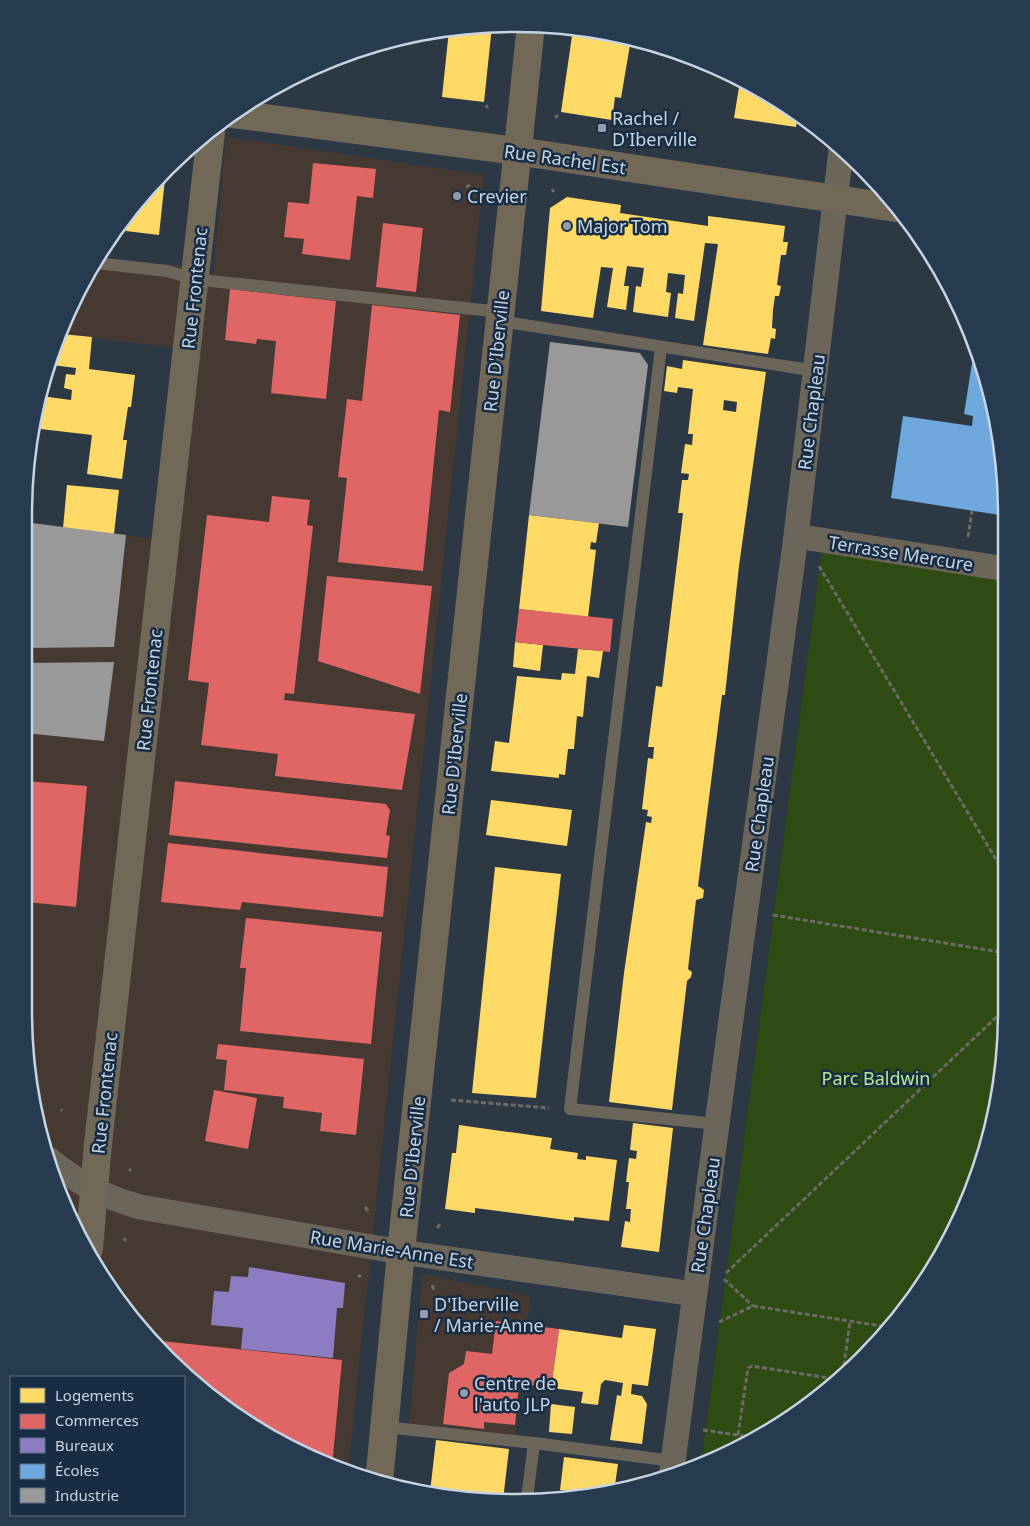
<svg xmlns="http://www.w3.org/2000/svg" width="1030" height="1526" font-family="'Noto Sans',sans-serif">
	<rect width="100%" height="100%" fill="#2c3844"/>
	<!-- commercial -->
	<path fill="#463932" d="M 226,137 L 484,175 L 348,1472 L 327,1465 L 216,1401 L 146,1335 L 107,1284 L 50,1169 L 28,1075 L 24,522 L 161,540 L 182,348 L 62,335 L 75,297 L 98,260 L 176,265 L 213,278 Z
		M 422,1274 L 530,1296 L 514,1445 L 408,1435 Z"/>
	<!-- green -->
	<path fill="#2d4b13" d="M 822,548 L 1006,571 L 1006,1011 L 997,1107 L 955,1229 L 923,1284 L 863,1358 L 760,1437 L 701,1464 Z"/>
	<!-- homes -->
	<path fill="#ffd966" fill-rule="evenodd" d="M 492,26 L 484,102 L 442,97 L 449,30 Z
		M 573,29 L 611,33 L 631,39 L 621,98 L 615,97 L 612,120 L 561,112 Z
		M 740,81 L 788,106 L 798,115 L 796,127 L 734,118 Z
		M 166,170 L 159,235 L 126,231 L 128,217 L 125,216 Z
		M 567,197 L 621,205 L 620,213 L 708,226 L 708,216 L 785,226 L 783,242 L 788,242 L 786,255 L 781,255 L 777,285 L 781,286 L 779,296 L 775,296 L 773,310 L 772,328 L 776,329 L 775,339 L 771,338 L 768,354 L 703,345 L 718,244 L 705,243 L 694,321 L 675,318 L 678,293 L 683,294 L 685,275 L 668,273 L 666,292 L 671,293 L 668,317 L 633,312 L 636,286 L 641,287 L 644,268 L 627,266 L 624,286 L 629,286 L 626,310 L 607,307 L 613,268 L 601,267 L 593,318 L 541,311 L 550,208 Z
		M 62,334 L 92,337 L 89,369 L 135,375 L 131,407 L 128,407 L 123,440 L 127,440 L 122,479 L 87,474 L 92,435 L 32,428 L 33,419 L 41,396 L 71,400 L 72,390 L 64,388 L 66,374 L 75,375 L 76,368 L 52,365 Z
		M 683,360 L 766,372 L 739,566 L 725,695 L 722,695 L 706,822 L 698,886 L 704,890 L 703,898 L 696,900 L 688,969 L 692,972 L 691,977 L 687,981 L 672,1110 L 609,1102 L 624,973 L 646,822 L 651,823 L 652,817 L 647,816 L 648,810 L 642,809 L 648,758 L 653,759 L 654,747 L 648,747 L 656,686 L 662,687 L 683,513 L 678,513 L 682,480 L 688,480 L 689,474 L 681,473 L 685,444 L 692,445 L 693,434 L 688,434 L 693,389 L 678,387 L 677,393 L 664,391 L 667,366 L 682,369 ZM 724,400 L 737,402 L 736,412 L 723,410 Z
		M 67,485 L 119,490 L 114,534 L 63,528 Z
		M 529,515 L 599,523 L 596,543 L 591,542 L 590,549 L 596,550 L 588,617 L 519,609 Z
		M 515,642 L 543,645 L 540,671 L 513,667 Z
		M 578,649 L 603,651 L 599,678 L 587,676 L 583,717 L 577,716 L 574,749 L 568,749 L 565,775 L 559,774 L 559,778 L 491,771 L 495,741 L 509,743 L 517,676 L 561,680 L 562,673 L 575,674 Z
		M 491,800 L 572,810 L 567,846 L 486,835 Z
		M 495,867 L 561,874 L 536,1098 L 472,1093 Z
		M 633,1123 L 673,1128 L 659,1252 L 621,1247 L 625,1221 L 630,1222 L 631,1209 L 626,1209 L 629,1182 L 626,1182 L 629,1158 L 636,1159 L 637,1151 L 630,1150 Z
		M 459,1125 L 552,1138 L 550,1149 L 578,1153 L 577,1159 L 586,1160 L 586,1156 L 617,1160 L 609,1221 L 574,1217 L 574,1221 L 475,1208 L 475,1213 L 445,1209 L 452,1153 L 456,1153 Z
		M 624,1325 L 656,1329 L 648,1386 L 632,1384 L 631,1394 L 642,1396 L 647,1404 L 642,1444 L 610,1440 L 617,1395 L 621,1396 L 623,1383 L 605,1380 L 601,1384 L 598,1405 L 581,1403 L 583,1392 L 551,1388 L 559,1329 L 622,1338 Z
		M 551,1404 L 575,1407 L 572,1434 L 549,1432 Z
		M 436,1440 L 509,1449 L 503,1500 L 483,1501 L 430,1492 Z
		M 564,1457 L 618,1464 L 614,1492 L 577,1495 L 577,1492 L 560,1490 Z"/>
	<!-- shops -->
	<path fill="#e06666" d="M 313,163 L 376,169 L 373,198 L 357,196 L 350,260 L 302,254 L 304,239 L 284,237 L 288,202 L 309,204 Z
		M 383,223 L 423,228 L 416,292 L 376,287 Z
		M 230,289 L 336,301 L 326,399 L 271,393 L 276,341 L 257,339 L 256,344 L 225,340 Z
		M 372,305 L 460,315 L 450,412 L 439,410 L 423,571 L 338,562 L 347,478 L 338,477 L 347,399 L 362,401 Z
		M 272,496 L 310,500 L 307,525 L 313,526 L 294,694 L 285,693 L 284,700 L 415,714 L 402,790 L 275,776 L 278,754 L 201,745 L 209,683 L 188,680 L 207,515 L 269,522 Z
		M 327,576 L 432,586 L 420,694 L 318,661 Z
		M 519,609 L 613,619 L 610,652 L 515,642 Z
		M 26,781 L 87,786 L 76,907 L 27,902 Z
		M 175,781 L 386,804 L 390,810 L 386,835 L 390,836 L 387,858 L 169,835 Z
		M 168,843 L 388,867 L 383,917 L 242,902 L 240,910 L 161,902 Z
		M 246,918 L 382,932 L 371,1044 L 240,1031 L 246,968 L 240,968 Z
		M 218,1044 L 364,1059 L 356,1135 L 320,1131 L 322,1113 L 283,1108 L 284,1097 L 224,1090 L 227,1060 L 216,1059 Z
		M 214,1090 L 257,1098 L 248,1149 L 205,1141 Z
		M 496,1321 L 559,1329 L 551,1388 L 519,1384 L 515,1425 L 484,1422 L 484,1429 L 443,1424 L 449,1373 L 464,1364 L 466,1351 L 492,1354 Z
		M 151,1340 L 342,1360 L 332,1467 L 216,1401 Z"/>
	<!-- offices -->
	<path fill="#8e7cc3" d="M 249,1267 L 345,1283 L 343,1308 L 337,1308 L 333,1358 L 241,1349 L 243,1328 L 211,1325 L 214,1291 L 229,1292 L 231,1276 L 248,1277 Z"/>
	<!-- schools -->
	<path fill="#6fa8dc" d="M 972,363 L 980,364 L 997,419 L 996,431 L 998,432 L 1006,516 L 891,498 L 903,416 L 972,426 L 973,416 L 964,414 Z"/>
	<!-- industry -->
	<path fill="#999" d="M 550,342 L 640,353 L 648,365 L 628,527 L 529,515 Z
		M 24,522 L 126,535 L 114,647 L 25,648 Z
		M 114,662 L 104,741 L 25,733 L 25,663 Z"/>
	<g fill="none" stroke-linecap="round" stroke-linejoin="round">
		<!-- path -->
		<path stroke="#6c6a66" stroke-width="3" stroke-dasharray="5 2.5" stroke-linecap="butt" d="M 486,105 L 488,108
			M 555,118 L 558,115
			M 466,187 L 470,185
			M 552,189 L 554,192
			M 968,537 L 972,511
			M 819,566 L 1006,876
			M 773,915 L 1006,953
			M 451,1100 L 549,1108
			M 61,1109 L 62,1111
			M 129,1171 L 131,1169
			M 365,1207 L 368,1211
			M 437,1228 L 441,1223
			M 124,1238 L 126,1241
			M 726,1273 L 1006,1008
			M 358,1277 L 361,1275
			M 724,1279 L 753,1306
			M 432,1285 L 435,1292
			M 719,1322 L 753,1306 L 888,1327
			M 843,1373 L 850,1321
			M 703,1430 L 757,1438
			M 738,1435 L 748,1368 L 752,1366 L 835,1379"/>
		<!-- lane -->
		<path stroke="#6c665a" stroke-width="12" d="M 96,263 L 167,271 L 194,279 L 220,282 L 501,312
			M 500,321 L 816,371
			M 661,347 L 570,1109 L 717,1124
			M 385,1427 L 534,1443 L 673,1461
			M 527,1498 L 534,1443"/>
		<!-- street -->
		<path stroke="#6c665a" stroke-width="25" d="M 796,536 L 1006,569
			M 47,1158 C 78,1183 102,1196 140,1207 L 401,1252 L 694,1294
			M 671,1477 L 717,1124 L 796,536 L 841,150"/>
		<!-- secondary -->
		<path stroke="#716858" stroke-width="28" d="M 233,114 L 517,151 L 896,208
			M 89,1249 L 98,1144 L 211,132
			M 379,1482 L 401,1252 L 531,25"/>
	</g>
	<!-- markers -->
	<g fill="#919dab" stroke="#182d43" stroke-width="2">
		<rect x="597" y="123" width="10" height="10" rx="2.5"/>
		<circle cx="457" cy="196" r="5"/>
		<circle cx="567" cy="226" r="5"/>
		<rect x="419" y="1309" width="10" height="10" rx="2.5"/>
		<circle cx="464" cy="1393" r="5"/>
	</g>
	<g text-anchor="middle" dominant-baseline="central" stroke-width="5" stroke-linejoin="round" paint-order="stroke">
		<!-- poi labels -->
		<g font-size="18" fill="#c7d4e3" stroke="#182d43" text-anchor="start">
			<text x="612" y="118">Rachel /<tspan x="612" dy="21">D'Iberville</tspan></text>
			<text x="467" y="196">Crevier</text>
			<text x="577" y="226">Major Tom</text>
			<text x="434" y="1304">D'Iberville<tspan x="434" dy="21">/ Marie-Anne</tspan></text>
			<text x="474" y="1383">Centre de<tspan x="474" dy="21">l'auto JLP</tspan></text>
		</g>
		<!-- street labels -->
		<g font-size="18" fill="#c7d4e3" stroke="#182d43">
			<text transform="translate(565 159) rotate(8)">Rue Rachel Est</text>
			<text transform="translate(194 288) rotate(-84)">Rue Frontenac</text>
			<text transform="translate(496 351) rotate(-84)">Rue D'Iberville</text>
			<text transform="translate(811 412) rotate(-83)">Rue Chapleau</text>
			<text transform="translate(901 553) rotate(9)">Terrasse Mercure</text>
			<text transform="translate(149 690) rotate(-84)">Rue Frontenac</text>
			<text transform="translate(454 754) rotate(-84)">Rue D'Iberville</text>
			<text transform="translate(759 814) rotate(-82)">Rue Chapleau</text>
			<text transform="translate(104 1093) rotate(-84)">Rue Frontenac</text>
			<text transform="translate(412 1157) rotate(-84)">Rue D'Iberville</text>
			<text transform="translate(705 1215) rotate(-82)">Rue Chapleau</text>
			<text transform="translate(392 1249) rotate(9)">Rue Marie-Anne Est</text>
		</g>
		<!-- park labels -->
		<g font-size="18" fill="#b5eb8e" stroke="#182d43">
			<text x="876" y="1078">Parc Baldwin</text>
		</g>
	</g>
	<!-- crop -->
	<path d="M0 0H1030V1526H0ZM514 32H516A482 482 0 0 1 998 514V1012A482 482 0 0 1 516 1494H514A482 482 0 0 1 32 1012V514A482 482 0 0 1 514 32Z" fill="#263a50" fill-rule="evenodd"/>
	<path fill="none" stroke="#c7d4e3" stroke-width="2.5" d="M514 32H516A482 482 0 0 1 998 514V1012A482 482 0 0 1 516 1494H514A482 482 0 0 1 32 1012V514A482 482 0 0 1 514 32Z"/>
	<!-- legend -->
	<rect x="10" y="1376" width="175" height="140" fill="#182d43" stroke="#5e7083"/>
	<rect x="20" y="1388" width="25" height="15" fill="#ffd966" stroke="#5e7083"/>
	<text x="55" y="1401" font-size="15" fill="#c7d4e3">Logements</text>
	<rect x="20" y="1414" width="25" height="15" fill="#e06666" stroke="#5e7083"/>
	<text x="55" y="1426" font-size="15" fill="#c7d4e3">Commerces</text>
	<rect x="20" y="1438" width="25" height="15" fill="#8e7cc3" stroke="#5e7083"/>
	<text x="55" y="1451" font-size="15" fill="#c7d4e3">Bureaux</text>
	<rect x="20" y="1464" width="25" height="15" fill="#6fa8dc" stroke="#5e7083"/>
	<text x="55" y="1476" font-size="15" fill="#c7d4e3">Écoles</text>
	<rect x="20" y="1488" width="25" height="15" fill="#999999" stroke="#5e7083"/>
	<text x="55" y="1501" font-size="15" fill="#c7d4e3">Industrie</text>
</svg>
